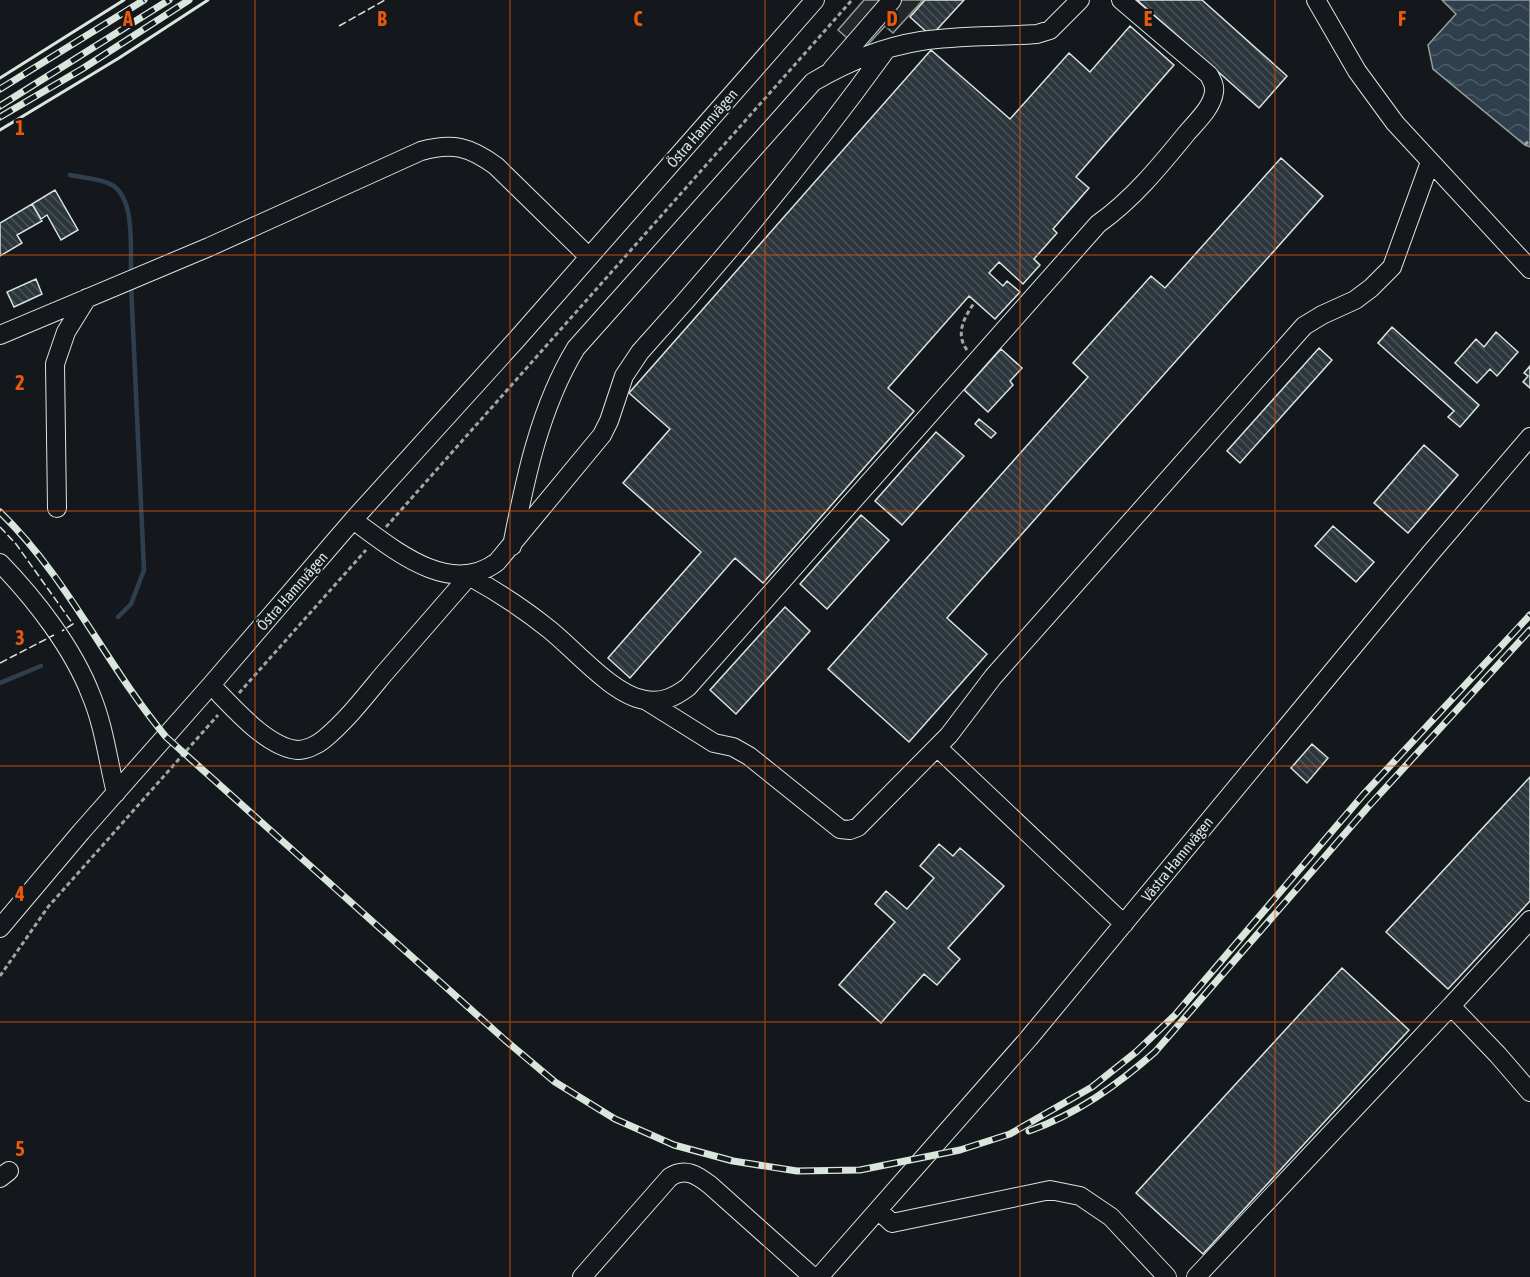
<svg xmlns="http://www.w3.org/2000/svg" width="1530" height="1277" font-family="'Asap Condensed',sans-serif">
	<defs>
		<pattern id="water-waves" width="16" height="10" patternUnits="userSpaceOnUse" patternTransform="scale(1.5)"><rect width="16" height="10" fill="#2f3f4d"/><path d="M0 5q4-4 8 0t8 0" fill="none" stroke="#4c5b66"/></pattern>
		<pattern id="building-back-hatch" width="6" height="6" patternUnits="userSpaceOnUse" patternTransform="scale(1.5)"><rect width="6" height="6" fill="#2c363c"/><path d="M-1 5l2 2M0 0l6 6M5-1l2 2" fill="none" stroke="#4a5358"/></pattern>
	</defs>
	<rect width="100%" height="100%" fill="#14181c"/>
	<!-- parking -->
	<path fill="#24282b" stroke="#939e99" stroke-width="1.5" d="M 864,0 L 923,0 L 893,33 L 885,26 L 862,51 L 838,30 Z"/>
	<!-- water -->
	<path fill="url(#water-waves)" stroke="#939e99" stroke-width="1.5" d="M 1442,0 L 1530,0 L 1530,147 L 1525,145 L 1433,69 L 1428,45 L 1456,14 Z"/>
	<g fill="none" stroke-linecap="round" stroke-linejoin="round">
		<!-- stream -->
		<path stroke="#2f3f4d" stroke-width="4.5" d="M 70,175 C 84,178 100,178 112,185 C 136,199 130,251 131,275
			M 118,617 L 131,604 L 144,570 L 131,284
			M 0,683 L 41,666"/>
	</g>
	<!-- building -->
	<path fill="url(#building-back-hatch)" stroke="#d8e6dc" stroke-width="1.5" d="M 925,0 L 964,0 L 931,36 L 910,17 Z
		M 1137,0 L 1202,0 L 1287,76 L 1259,108 Z
		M 1130,26 L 1174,65 L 1076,177 L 1089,188 L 1053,229 L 1057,233 L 1034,259 L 1040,265 L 1023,284 L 999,262 L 989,273 L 1003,286 L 1007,281 L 1020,292 L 995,319 L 969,296 L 888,388 L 914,411 L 763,583 L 735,558 L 630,678 L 608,658 L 701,552 L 623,483 L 670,429 L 629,393 L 931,50 L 1010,119 L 1069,53 L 1090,72 Z
		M 1281,158 L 1323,196 L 947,618 L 987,654 L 909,742 L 828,669 L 1088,377 L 1073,363 L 1151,276 L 1165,288 Z
		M 55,190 L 78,230 L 61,240 L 47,215 L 41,219 L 32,204 Z
		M 32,204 L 42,221 L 17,235 L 22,243 L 0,256 L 0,223 Z
		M 36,279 L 42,294 L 14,307 L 7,292 Z
		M 1392,327 L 1479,405 L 1460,427 L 1448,417 L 1454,411 L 1378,343 Z
		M 1496,332 L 1518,352 L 1497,376 L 1490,369 L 1477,383 L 1455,363 L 1476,339 L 1484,347 Z
		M 1319,348 L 1332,360 L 1240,463 L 1227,451 Z
		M 1001,349 L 1022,368 L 1010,381 L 1013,385 L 988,412 L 964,390 Z
		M 1530,366 L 1530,388 L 1523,382 L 1528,376 L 1524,373 Z
		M 979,419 L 996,433 L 991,438 L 975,424 Z
		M 936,432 L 964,456 L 902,525 L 875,501 Z
		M 1424,445 L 1458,475 L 1408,533 L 1374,503 Z
		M 861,515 L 889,540 L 827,609 L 800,584 Z
		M 1333,526 L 1374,562 L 1356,582 L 1315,546 Z
		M 785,607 L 810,631 L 736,714 L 710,690 Z
		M 1312,744 L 1328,758 L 1307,783 L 1291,768 Z
		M 1530,777 L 1530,901 L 1448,989 L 1386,932 Z
		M 939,844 L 953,856 L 960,848 L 1004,886 L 948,948 L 960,959 L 937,985 L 924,974 L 881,1023 L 839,985 L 895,922 L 875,904 L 886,891 L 907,909 L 934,878 L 920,866 Z
		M 1342,968 L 1409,1030 L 1203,1254 L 1136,1193 Z"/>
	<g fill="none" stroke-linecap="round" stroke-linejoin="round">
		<defs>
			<path id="minor" d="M 1316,0 L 1357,71 L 1395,123 L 1530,269
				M 832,69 L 892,0
				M 0,335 L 209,247 L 421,151 C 453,142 470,147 496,166 L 589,257
				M 57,508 L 55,364 L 66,332 L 87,298
				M 353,520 C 392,548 449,598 497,562 L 602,435 L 609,421 L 624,376 L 640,352 C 727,256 810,155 886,50
				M 512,546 C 525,479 540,407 576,348 L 813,82 C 845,63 883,47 921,41 C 959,35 998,37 1037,34 L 1050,30 L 1080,0
				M 0,563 C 35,599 73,648 91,695 C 104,726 108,761 116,793
				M 211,685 C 232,706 267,748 298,750 C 306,750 317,745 323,740 C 345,722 364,698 382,676 C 411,643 440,609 469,576 C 498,592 524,609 550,630 C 576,651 613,695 645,700 C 662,703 675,697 688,687 L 1098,224 C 1133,199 1159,167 1186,134 C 1196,122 1212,108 1214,92 C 1215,85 1212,81 1209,75 L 1121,0
				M 647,701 L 714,743 L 733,747 L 749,756 L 840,829 L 850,830 L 858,827 L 949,735 L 993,677 L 1304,326 L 1322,315 L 1355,300 L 1371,288 L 1392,267 L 1430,162
				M 937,747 L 1124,924
				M 0,928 L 81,832 L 211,685 L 353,520 L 517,339 L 815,0
				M 1451,1006 L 1530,920
				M 0,1178 L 9,1171
				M 878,1210 L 892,1223 L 1050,1190 L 1080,1196 L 1111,1217 L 1167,1277
				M 582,1277 L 670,1177 C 685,1167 697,1175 710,1185 L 813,1277
				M 819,1277 L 1029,1038 L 1429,555 L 1530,437
				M 1196,1277 L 1451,1006 L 1498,1055 L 1530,1092"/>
		</defs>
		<!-- minor casing -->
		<use href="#minor" stroke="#d8e6dc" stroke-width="20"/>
		<!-- path -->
		<path stroke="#9da8a2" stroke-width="3" stroke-dasharray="4.5 3" stroke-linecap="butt" d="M 1525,145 L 1530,139
			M 967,350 C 955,334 964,318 974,303
			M 386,527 L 852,0
			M 239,693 L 366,550
			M 0,976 L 48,907 L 218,715"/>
		<!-- minor -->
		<use href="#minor" stroke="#14181c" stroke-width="18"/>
		<defs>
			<path id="rail" d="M 0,89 L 144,0
				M 0,106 L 169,0
				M 0,117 L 82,69 L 189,0
				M 0,512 C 68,578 106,665 166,737 L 505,1040 L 555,1082 L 615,1119 L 674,1145 L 733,1161 L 797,1171 L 860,1170 L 960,1150 L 1010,1134 L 1092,1087 L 1136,1052 L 1175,1015 L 1363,795 L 1530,615
				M 1029,1131 C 1077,1114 1117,1085 1155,1052 L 1368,807 L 1530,630"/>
		</defs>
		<!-- rail casing -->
		<use href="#rail" stroke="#d8e6dc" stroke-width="7"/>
		<!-- rail -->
		<use href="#rail" stroke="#14181c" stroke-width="4.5" stroke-dasharray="14" stroke-linecap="butt"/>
		<!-- fence -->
		<path stroke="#d8e6dc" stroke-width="1.5" stroke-dasharray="8 3" stroke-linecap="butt" d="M 339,26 L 385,0
			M 0,527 L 16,544 L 73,624 L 62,631
			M 0,663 L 54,635"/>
		<!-- wall -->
		<path stroke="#d8e6dc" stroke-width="3" d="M 0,78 L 124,0
			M 0,130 L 119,58 L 208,0"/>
	</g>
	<!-- grid -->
	<path fill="none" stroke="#e8590c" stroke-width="1.5" stroke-opacity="0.55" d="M 255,0 L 255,1277M 510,0 L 510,1277M 765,0 L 765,1277M 1020,0 L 1020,1277M 1275,0 L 1275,1277M 0,255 L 1530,255M 0,511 L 1530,511M 0,766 L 1530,766M 0,1022 L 1530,1022"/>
	<g text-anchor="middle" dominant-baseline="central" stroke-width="4.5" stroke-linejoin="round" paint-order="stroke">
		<!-- street labels -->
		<g font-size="15" fill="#d8e6dc" stroke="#14181c">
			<text transform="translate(702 128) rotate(-49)">Östra Hamnvägen</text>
			<text transform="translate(292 591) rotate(-49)">Östra Hamnvägen</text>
			<text transform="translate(1177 859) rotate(-51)">Västra Hamnvägen</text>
		</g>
	</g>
	<g font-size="20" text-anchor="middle" font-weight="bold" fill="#e8590c" stroke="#14181c" stroke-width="4.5" stroke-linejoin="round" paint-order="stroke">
		<text x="128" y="26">A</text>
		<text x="382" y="26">B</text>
		<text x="638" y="26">C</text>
		<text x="892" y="26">D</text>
		<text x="1148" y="26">E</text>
		<text x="1402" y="26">F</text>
		<text x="20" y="135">1</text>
		<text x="20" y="390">2</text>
		<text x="20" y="645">3</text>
		<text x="20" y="901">4</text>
		<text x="20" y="1156">5</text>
	</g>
</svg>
